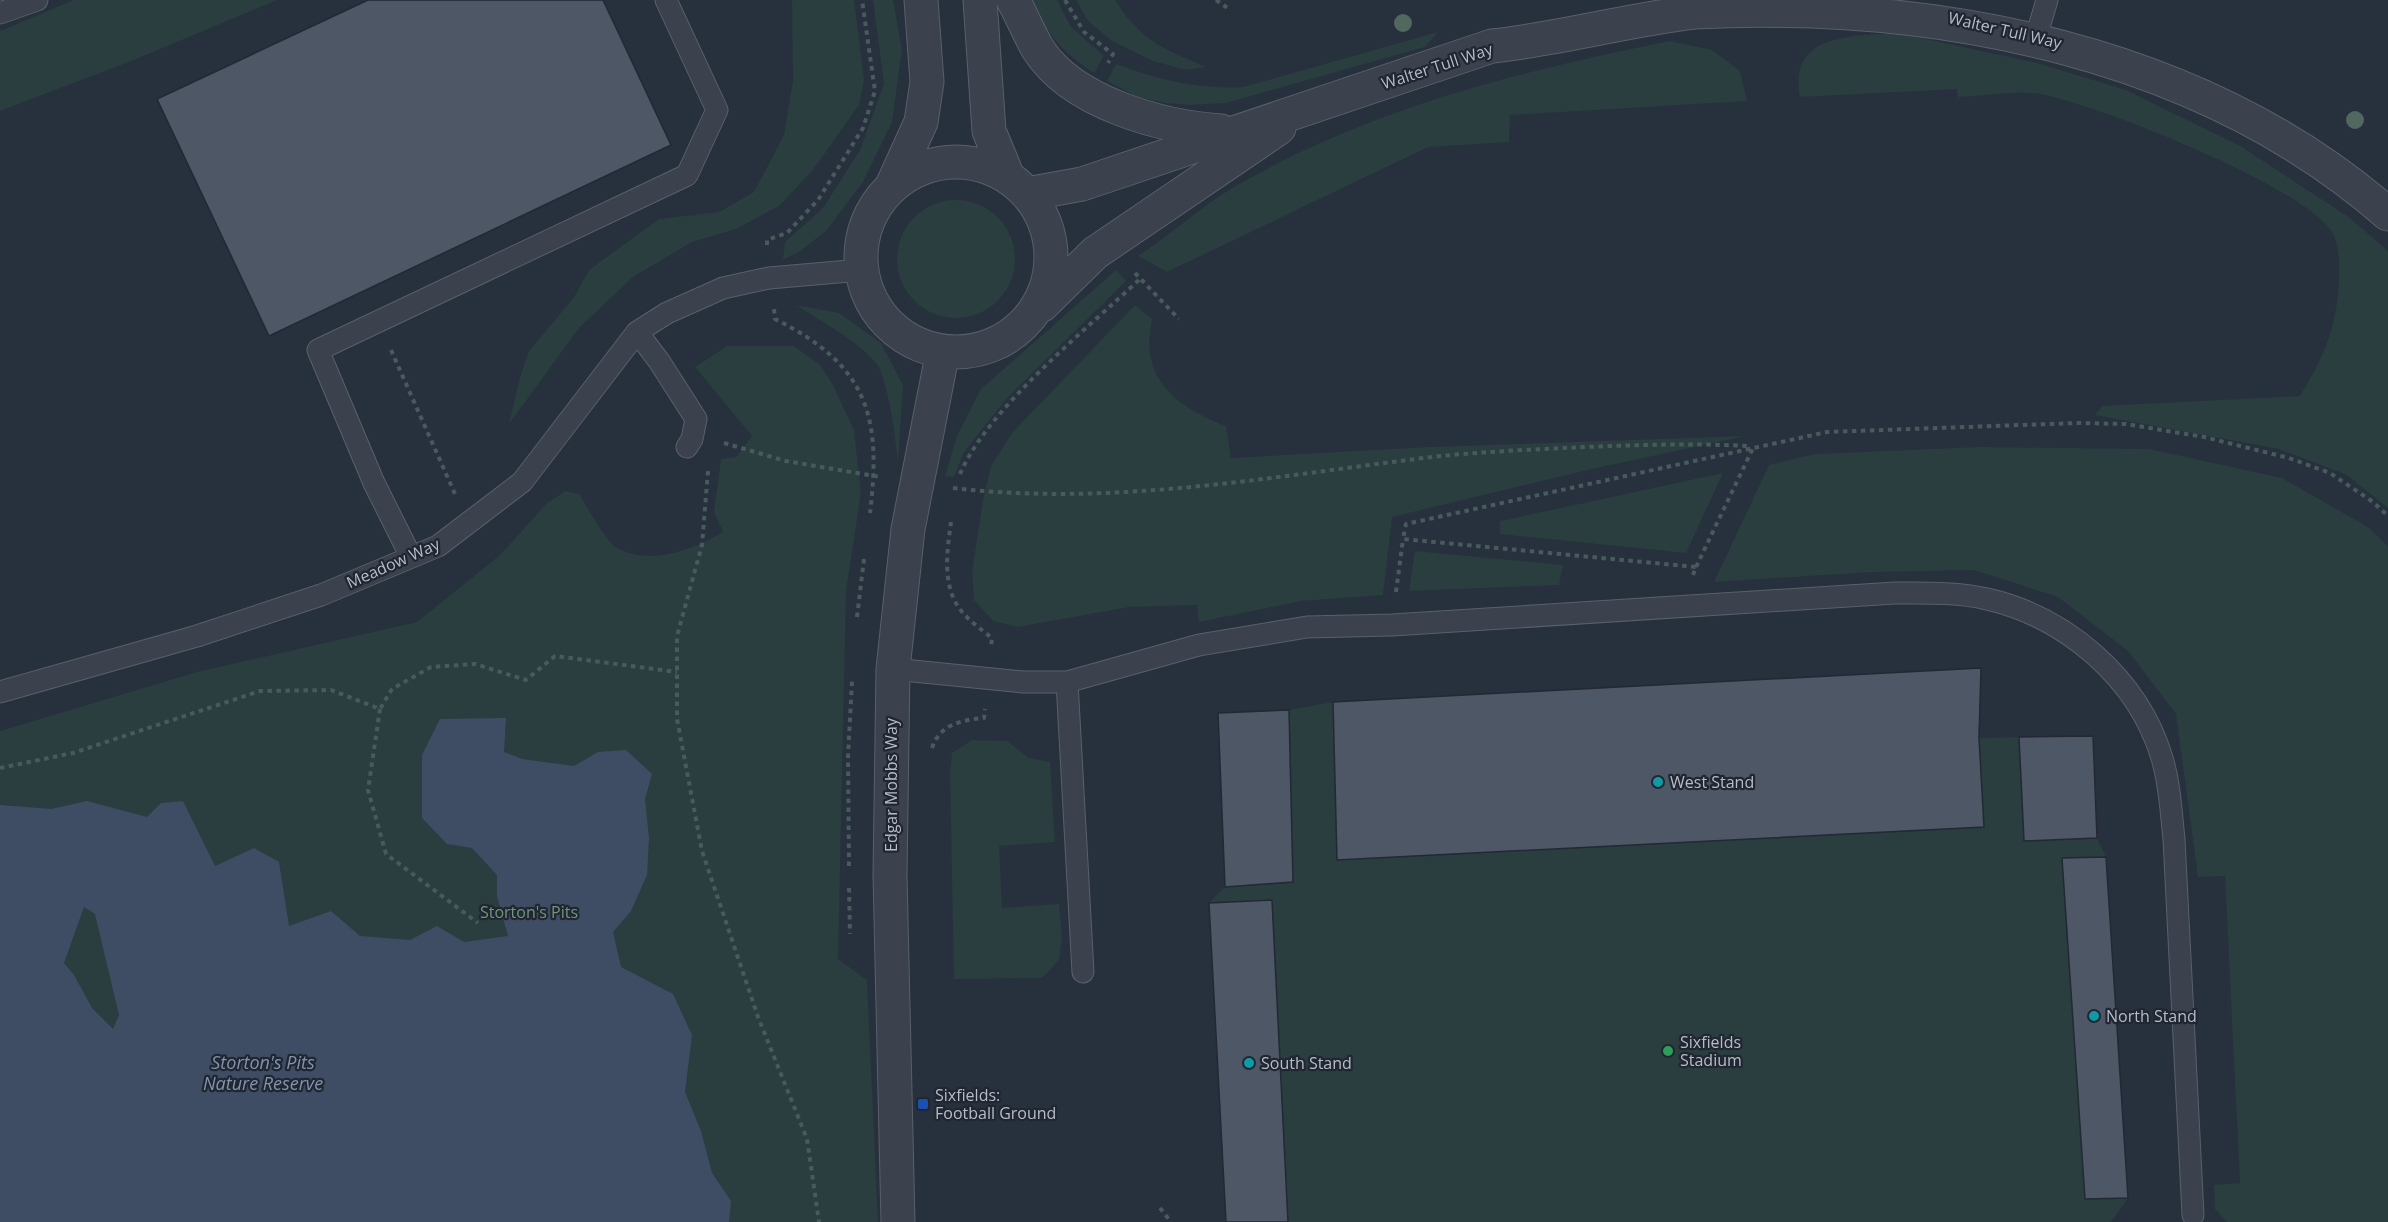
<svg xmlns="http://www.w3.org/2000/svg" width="2388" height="1222" font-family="'Open Sans',sans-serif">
	<rect width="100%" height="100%" fill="#27303d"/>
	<!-- green -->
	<path fill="#2a3d3f" d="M 74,0 L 277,0 L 134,60 L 0,111 L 0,31 Z
		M 792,0 L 854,0 L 864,80 L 859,105 L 813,170 L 779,206 L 736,229 L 692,242 L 633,277 L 579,328 L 509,424 L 520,377 L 529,351 L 574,297 L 589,270 L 659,219 L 719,212 L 754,192 L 784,135 L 793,81 Z
		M 873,0 L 893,0 L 902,50 L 892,122 L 863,182 L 826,231 L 799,252 L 783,260 L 785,242 L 823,208 L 860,150 L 884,84 Z
		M 1031,0 L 1057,0 L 1071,27 L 1104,56 L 1094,73 C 1063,53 1046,34 1031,0 Z
		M 1076,0 L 1115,0 C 1142,42 1163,48 1206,67 L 1185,70 L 1153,61 L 1112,41 L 1088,21 Z
		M 1438,32 L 1425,47 L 1226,103 L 1190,105 L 1164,103 L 1138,97 L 1107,81 L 1116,64 C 1161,80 1194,89 1243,87 Z
		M 1897,33 L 2037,63 L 2126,90 L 2242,147 L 2350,218 L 2388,251 L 2388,508 L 2347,475 L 2279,449 L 2095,415 L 2102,406 L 2300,396 C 2312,376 2323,356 2330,334 C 2338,312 2345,253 2332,232 C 2303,186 2096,104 2040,94 C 2016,90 1982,96 1958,97 L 1957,89 L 1800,97 C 1788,33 1853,36 1897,33 Z
		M 1670,41 L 1712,50 L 1740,71 L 1747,101 L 1510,115 L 1509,142 L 1428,147 L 1167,272 L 1138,256 C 1170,235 1200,207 1234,187 C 1368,109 1520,71 1670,41 Z
		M897 259a59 59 0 1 1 118 0a59 59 0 1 1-118 0Z
		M 1116,270 L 1126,281 L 1008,397 L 964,452 L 954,477 L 945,476 L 957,436 L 981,389 Z
		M 796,305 L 839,313 L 881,343 L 903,385 L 898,463 C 896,442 888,378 876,363 C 857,340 820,321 796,305 Z
		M 1135,305 L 1152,319 C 1151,329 1148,341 1150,352 C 1154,392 1192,413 1226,426 L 1231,458 L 1430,447 L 1746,436 L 1592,469 L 1392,517 L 1383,595 L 1301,601 L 1199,622 L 1197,605 L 1129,607 L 1018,627 L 993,621 L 974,600 L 972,572 L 983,500 L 991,466 L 1012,433 Z
		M 727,346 L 794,346 L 820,365 L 833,385 L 854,430 L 861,493 L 846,591 L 838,959 L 867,980 L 878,1222 L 0,1222 L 0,731 L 197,672 L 417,622 L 500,555 L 546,504 L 565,491 L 579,494 C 587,506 606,542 617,548 C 650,566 693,550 723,532 L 714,512 L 721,459 L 736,457 L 752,436 L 695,367 Z
		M 1980,447 L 2149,449 L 2282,478 L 2368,527 L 2388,546 L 2388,1222 L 2227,1222 L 2215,1209 L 2214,1185 L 2240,1183 L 2225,876 L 2198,877 L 2176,714 L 2128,651 L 2058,597 L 1974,570 L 1873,572 L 1714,582 L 1769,465 L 1815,454 Z
		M 1723,473 L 1686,553 L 1500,534 L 1500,521 Z
		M 1415,551 L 1563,565 L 1559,585 L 1409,591 Z
		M 1981,668 L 1979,738 L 2093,736 L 2097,838 L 2106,857 L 2128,1198 L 2111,1222 L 1226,1222 L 1209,903 L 1225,887 L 1218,713 L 1289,710 L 1333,702 Z
		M 972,740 L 1007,741 L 1029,758 L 1050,762 L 1055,842 L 999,846 L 1002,908 L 1059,904 L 1062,937 L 1059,960 L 1042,978 L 954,979 L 950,773 L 952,753 Z"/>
	<!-- water -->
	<path fill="#3f4d64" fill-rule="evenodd" d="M 506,718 L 504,752 L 522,759 L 574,766 L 598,752 L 626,750 L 652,774 L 645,799 L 649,838 L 647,875 L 631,911 L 613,932 L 621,967 L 673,994 L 692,1035 L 685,1092 L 701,1131 L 712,1173 L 731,1201 L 729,1222 L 0,1222 L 0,805 L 51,809 L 87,801 L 147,817 L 161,803 L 183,801 L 215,866 L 254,848 L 279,862 L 289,926 L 331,911 L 360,936 L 410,940 L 437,926 L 464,942 L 508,936 L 497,896 L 497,875 L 472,848 L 447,844 L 422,818 L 422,755 L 440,719 ZM 84,907 L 95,914 L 119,1015 L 113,1029 L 92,1008 L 74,975 L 64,963 Z"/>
	<!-- building -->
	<path fill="#4e5765" stroke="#222934" stroke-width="1.5" d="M 368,0 L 603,0 L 671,145 L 269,336 L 157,99 Z
		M 1981,668 L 1979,738 L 1984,827 L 1337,860 L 1333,702 Z
		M 1289,710 L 1293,882 L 1225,887 L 1218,713 Z
		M 2093,736 L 2097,838 L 2024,841 L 2019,737 Z
		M 2106,857 L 2128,1198 L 2085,1199 L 2062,858 Z
		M 1272,900 L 1288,1222 L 1226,1222 L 1209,903 Z"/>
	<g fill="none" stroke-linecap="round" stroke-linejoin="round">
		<defs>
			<path id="service" d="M 0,13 L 37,0
				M 2037,34 L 2047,0
				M 637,332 L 659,361 L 696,419 L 692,439 L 687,447
				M 411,557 L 374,483 L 318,350 L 687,175 L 717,110 L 666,0
				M 893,669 L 1023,682 L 1067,682 L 1199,645 L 1307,627 L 1392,625 L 1895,593 C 1925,593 1957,592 1987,599 C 2066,617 2138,678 2162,758 C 2170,784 2171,812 2174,839 L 2193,1215
				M 1067,682 L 1083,972
				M 0,692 L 197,636 L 321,595 L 438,546 L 522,482 L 637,332 L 667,313 L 723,288 L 769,278 L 861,270"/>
			<path id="minor" d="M 980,0 L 989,131 L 1008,177
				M 1013,0 C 1022,16 1029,34 1038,49 C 1072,103 1162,127 1221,131
				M861 257a95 95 0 1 1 190 0a95 95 0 1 1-190 0Z
				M 891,188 L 921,122 L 927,82 L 921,0
				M 1027,194 L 1082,184 L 1492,46 C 1560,39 1626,20 1694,12 C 1938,0 2201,51 2388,214
				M 1042,305 L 1095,253 L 1279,128
				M 898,1222 L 890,875 L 893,669 L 908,529 L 943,351"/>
		</defs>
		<!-- service casing -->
		<use href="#service" stroke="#59606b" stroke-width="23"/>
		<!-- minor casing -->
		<use href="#minor" stroke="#59606b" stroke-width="35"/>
		<!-- path -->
		<path stroke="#495a5d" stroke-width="4" stroke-dasharray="4.5 4.5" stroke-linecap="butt" d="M 1065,0 L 1084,32 L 1113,54 L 1108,63
			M 1216,0 L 1229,9
			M 767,245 L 767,240 L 787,233 L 818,200 L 863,128 L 875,91 L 862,0
			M 1135,273 L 1179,319
			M 774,309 L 775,319 C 867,365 882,415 870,513
			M 391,350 L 455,494
			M 724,443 L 786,461 L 881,477
			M 708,471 L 702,545 L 677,636 L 677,719 L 702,851 L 758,1017 L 807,1139 L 819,1222
			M 960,474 C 988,408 1087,329 1140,279
			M 953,488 C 1105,506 1258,479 1408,460 C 1466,452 1526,450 1584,447 C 1639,445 1692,443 1747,446
			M 951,522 C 947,552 941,588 963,613 C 971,622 982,630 992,638 L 991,647
			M 1696,567 L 1754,446
			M 1693,575 L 1696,567 L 1403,539 L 1406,524 L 1827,432 L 2077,423 L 2126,424 L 2204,437 L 2289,458 L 2330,473 L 2373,502 L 2388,516
			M 1396,592 L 1403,539
			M 857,617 L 864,559
			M 380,709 L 368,790 L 386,854 L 478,923
			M 932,748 C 940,724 962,720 984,718 L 985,709
			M 0,768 L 73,753 L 260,691 L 331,690 L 380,709 L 392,689 L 431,667 L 475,664 L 526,680 L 555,656 L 677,672
			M 849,866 L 848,757 L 852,681
			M 849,888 L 850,934
			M 1160,1208 L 1171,1222"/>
		<!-- service -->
		<use href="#service" stroke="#3b424d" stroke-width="21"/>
		<!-- minor -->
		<use href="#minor" stroke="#3b424d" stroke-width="33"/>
	</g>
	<!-- trees -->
	<g fill="#50685f">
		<circle cx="1403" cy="23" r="9"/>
		<circle cx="2355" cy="120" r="9"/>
	</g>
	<!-- markers -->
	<g fill="#0f9aa8" stroke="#202732" stroke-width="2">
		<circle cx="1658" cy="782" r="6"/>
		<circle cx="2094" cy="1016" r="6"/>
		<circle cx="1249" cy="1063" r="6"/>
	</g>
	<circle fill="#2e9e5b" stroke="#202732" stroke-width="2" cx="1668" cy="1051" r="6"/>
	<rect fill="#1a4fb4" stroke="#202732" stroke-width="2" x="917" y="1098" width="12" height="12" rx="3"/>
	<g text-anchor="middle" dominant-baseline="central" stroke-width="4.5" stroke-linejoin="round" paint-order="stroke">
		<!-- street labels -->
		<g font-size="16" fill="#b7bdc8" stroke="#202732">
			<text transform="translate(2005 30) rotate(13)">Walter Tull Way</text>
			<text transform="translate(1437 66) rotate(-18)">Walter Tull Way</text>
			<text transform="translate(393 563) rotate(-24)">Meadow Way</text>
			<text transform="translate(891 785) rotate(-90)">Edgar Mobbs Way</text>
		</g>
		<!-- poi labels -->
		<g font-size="16" fill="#b7bdc8" stroke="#202732" text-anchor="start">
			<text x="1670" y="782">West Stand</text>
			<text x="2106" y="1016">North Stand</text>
			<text x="1680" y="1042">Sixfields<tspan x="1680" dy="18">Stadium</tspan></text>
			<text x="1261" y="1063">South Stand</text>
			<text x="935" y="1095">Sixfields:<tspan x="935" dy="18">Football Ground</tspan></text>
		</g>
		<!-- park labels -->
		<g font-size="16" fill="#71967a" stroke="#202732">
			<text x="529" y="912">Storton's Pits</text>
		</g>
		<!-- water labels -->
		<g font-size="18" font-style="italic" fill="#8293ac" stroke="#202732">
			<text x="263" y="1062">Storton's Pits<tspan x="263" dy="21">Nature Reserve</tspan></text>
		</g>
	</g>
</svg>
